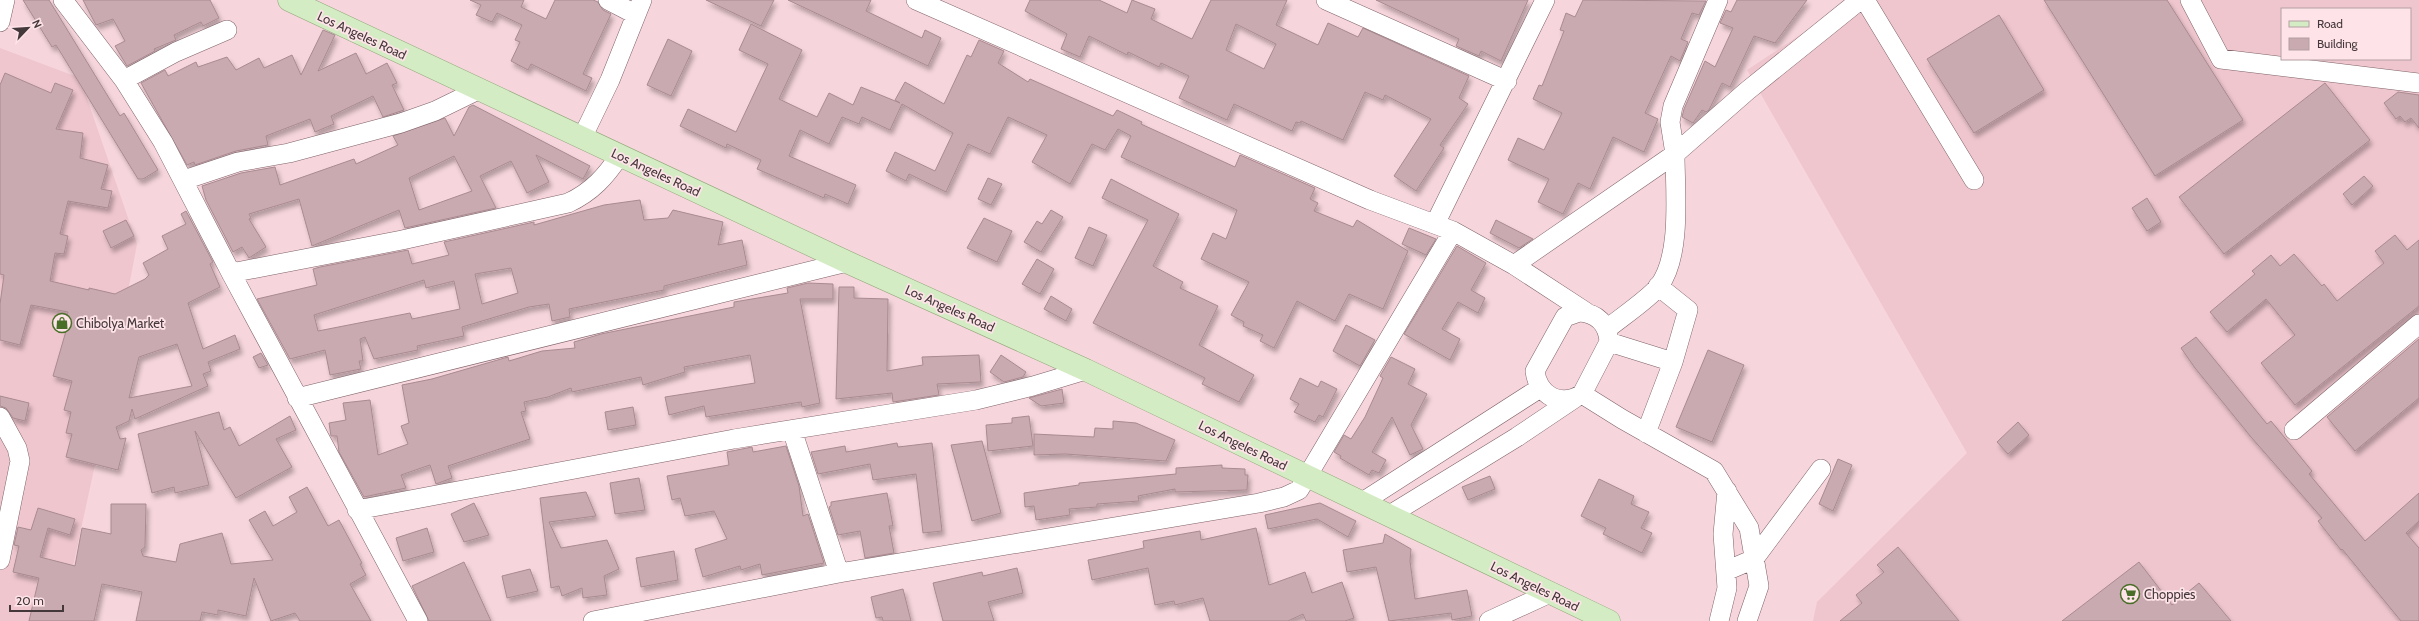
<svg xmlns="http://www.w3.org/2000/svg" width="2419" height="621" font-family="Cabin,sans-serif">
	<defs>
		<filter id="shadow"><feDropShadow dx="2.5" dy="4.5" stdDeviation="2" flood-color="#0004"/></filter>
	</defs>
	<rect width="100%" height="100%" fill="#f6d5dc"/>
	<!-- built -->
	<path fill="#efc6ce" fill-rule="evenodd" d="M 1853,0 L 2419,0 L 2419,621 L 1813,621 L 1817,602 L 1967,453 L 1747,70 ZM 2282,9 L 2410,9 L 2410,59 L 2282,59 Z
		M 0,48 L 80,78 L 137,244 L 129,286 L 118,359 L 61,621 L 0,621 Z"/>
	<!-- building -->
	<path fill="#caaab1" stroke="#a88a90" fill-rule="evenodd" filter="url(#shadow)" d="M 23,0 L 49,0 L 120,116 L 124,113 L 158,170 L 143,179 L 138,179 L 56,45 L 52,47 Z
		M 83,0 L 210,0 L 219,18 L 203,26 L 201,22 L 174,35 L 176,40 L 154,49 L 155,51 L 127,66 L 115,46 L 125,41 L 113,19 L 96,25 Z
		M 470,0 L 524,0 L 521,7 L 546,19 L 555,0 L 593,0 L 598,2 L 603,10 L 611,14 L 583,74 L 592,78 L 586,91 L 531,64 L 528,70 L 511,61 L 520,42 L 515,40 L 522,25 L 497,13 L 492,22 L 476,15 L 481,5 Z
		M 706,0 L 774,0 L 761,26 Z
		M 788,0 L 871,0 L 866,11 L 922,38 L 925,30 L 941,38 L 928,66 Z
		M 1030,0 L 1099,0 L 1127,13 L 1132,0 L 1155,9 L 1151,19 L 1192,39 L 1211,0 L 1287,0 L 1276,25 L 1318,45 L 1328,23 L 1358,37 L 1363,28 L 1469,76 L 1459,98 L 1468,104 L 1440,145 L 1444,148 L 1416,191 L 1394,176 L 1431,119 L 1385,95 L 1383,100 L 1365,92 L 1343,140 L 1301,121 L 1300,123 L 1296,122 L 1292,131 L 1234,104 L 1227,120 L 1179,98 L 1189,76 L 1161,63 L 1159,67 L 1128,52 L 1127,55 L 1089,36 L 1080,57 L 1061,49 L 1067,34 L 1025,11 ZM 1236,24 L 1276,44 L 1264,69 L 1226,50 Z
		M 1376,0 L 1528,0 L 1501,61 L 1481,51 L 1479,56 L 1456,46 L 1459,39 Z
		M 1583,0 L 1706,1 L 1699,15 L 1692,13 L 1681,39 L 1688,42 L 1680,61 L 1671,56 L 1645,113 L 1658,119 L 1644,152 L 1613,137 L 1590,189 L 1578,183 L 1563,214 L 1538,202 L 1549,179 L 1508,160 L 1518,138 L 1544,150 L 1562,113 L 1533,99 L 1539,85 L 1542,86 L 1564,31 L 1560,30 L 1566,13 L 1575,17 Z
		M 1737,0 L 1807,0 L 1775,43 L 1754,36 L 1730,87 L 1722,83 L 1709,110 L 1706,112 L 1702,110 L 1693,123 L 1682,117 L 1684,109 L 1705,61 L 1715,67 L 1733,28 L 1720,23 L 1726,10 L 1731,12 Z
		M 2044,0 L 2167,0 L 2243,120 L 2155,176 Z
		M 1999,15 L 2044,90 L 1974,133 L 1927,59 Z
		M 751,24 L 802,50 L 779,99 L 817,117 L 829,93 L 853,105 L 861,87 L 900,103 L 895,100 L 905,82 L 944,104 L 967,55 L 971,57 L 979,40 L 1004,51 L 998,63 L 1028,82 L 1030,79 L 1113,116 L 1117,110 L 1142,122 L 1141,124 L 1235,167 L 1240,155 L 1315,188 L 1310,199 L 1318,203 L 1314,211 L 1353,227 L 1357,220 L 1408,251 L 1383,309 L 1349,294 L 1335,321 L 1297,301 L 1274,348 L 1260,341 L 1263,335 L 1243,326 L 1244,322 L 1231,315 L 1249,282 L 1201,259 L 1213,233 L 1226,239 L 1237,210 L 1121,157 L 1131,136 L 1118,129 L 1105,150 L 1092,144 L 1070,184 L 1032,162 L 1047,135 L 1008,117 L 990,154 L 968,144 L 946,192 L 909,174 L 906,181 L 886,171 L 895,152 L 935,171 L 953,133 L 902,104 L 890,130 L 862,117 L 859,124 L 842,117 L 829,144 L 800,130 L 789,156 L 856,185 L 848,204 L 825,194 L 824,198 L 757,169 L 761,160 L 727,144 L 726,148 L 680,126 L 688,109 L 736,132 L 768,64 L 739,50 Z
		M 323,30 L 335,35 L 318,71 L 356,53 L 366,74 L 387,63 L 397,83 L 392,85 L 404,110 L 383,117 L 373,96 L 331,116 L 334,124 L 315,132 L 310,119 L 266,136 L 268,145 L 236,151 L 195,165 L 194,162 L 187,165 L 141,83 L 165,70 L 168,76 L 196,62 L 198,67 L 227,57 L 236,70 L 259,58 L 264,68 L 292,55 L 301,75 Z
		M 668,39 L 692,51 L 671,96 L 647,85 Z
		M 5,73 L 51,93 L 55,83 L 73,90 L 56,129 L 83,133 L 80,158 L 108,165 L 101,189 L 112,191 L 108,208 L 68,201 L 60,234 L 68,236 L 64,254 L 55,253 L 50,281 L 89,290 L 89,288 L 115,294 L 145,279 L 149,275 L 143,263 L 168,249 L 162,236 L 186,224 L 181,214 L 186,211 L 213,262 L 210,264 L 220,287 L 188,303 L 203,349 L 235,335 L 240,349 L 208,362 L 211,371 L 203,374 L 208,386 L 135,419 L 132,409 L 129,421 L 116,427 L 120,439 L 126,438 L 118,470 L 66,457 L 72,434 L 66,433 L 71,412 L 64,410 L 72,381 L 53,376 L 66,331 L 64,331 L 68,312 L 31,305 L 20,345 L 0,340 L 0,304 L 4,275 L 0,274 L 0,85 ZM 177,344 L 192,386 L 129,398 L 139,357 Z
		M 2325,83 L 2370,140 L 2224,254 L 2179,197 Z
		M 2398,92 L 2419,95 L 2419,128 L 2411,118 L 2405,122 L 2400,116 L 2396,119 L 2384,103 Z
		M 473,105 L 590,166 L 583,179 L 536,155 L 549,182 L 527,193 L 511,161 L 480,176 L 496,208 L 405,228 L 399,210 L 312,246 L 299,199 L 249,214 L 251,218 L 249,219 L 266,247 L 249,258 L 242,247 L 233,252 L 206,200 L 202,186 L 241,173 L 275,167 L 280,185 L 354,159 L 356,164 L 398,145 L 393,136 L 445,118 L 454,136 L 469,107 ZM 454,156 L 472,191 L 419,210 L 409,178 Z
		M 2364,176 L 2373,186 L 2352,205 L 2343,194 Z
		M 988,178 L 1002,184 L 991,205 L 978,199 Z
		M 1111,179 L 1179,214 L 1153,266 L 1183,282 L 1180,288 L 1218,306 L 1199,345 L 1254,375 L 1239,402 L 1202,384 L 1205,378 L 1093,323 L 1148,220 L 1102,198 Z
		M 2147,198 L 2161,222 L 2147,231 L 2132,208 Z
		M 640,200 L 644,220 L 668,218 L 673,210 L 723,222 L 718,245 L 742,240 L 747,265 L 664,286 L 664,290 L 569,309 L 570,317 L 552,321 L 549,304 L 529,307 L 462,327 L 464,336 L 417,346 L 418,350 L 374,359 L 365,337 L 360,339 L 363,361 L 359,361 L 361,369 L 330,375 L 325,350 L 290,359 L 257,299 L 317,285 L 313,269 L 320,267 L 408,250 L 412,264 L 449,255 L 444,242 L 534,222 L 534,225 L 604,205 ZM 511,268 L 518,293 L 482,304 L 475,274 ZM 424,280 L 426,288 L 454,281 L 460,309 L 412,319 L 410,313 L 318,331 L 314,315 Z
		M 1051,210 L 1063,217 L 1041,252 L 1024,242 L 1037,221 L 1042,224 Z
		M 984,218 L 1012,231 L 997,262 L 967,248 Z
		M 126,220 L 134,236 L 111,248 L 103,231 Z
		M 1496,220 L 1533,239 L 1519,248 L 1490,233 Z
		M 1089,227 L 1107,235 L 1093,266 L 1075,258 Z
		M 1409,228 L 1436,239 L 1426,255 L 1402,244 Z
		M 2395,235 L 2407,250 L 2419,240 L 2419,306 L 2295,405 L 2261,363 L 2295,335 L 2266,299 L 2227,332 L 2210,312 L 2255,274 L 2252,271 L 2271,255 L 2280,266 L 2294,254 L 2322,286 L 2324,284 L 2337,301 L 2384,263 L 2375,251 Z
		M 1457,246 L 1486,263 L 1471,290 L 1485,298 L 1478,313 L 1458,302 L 1442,329 L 1460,339 L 1450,360 L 1404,334 Z
		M 1037,259 L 1054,269 L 1040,294 L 1022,284 Z
		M 808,283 L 833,284 L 833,299 L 800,299 L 820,403 L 802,407 L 801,402 L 706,417 L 704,406 L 669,415 L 665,397 L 755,383 L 750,355 L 684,367 L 685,372 L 643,385 L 641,377 L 572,392 L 571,388 L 548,397 L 524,402 L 526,411 L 521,412 L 530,439 L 448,466 L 452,478 L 436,484 L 430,465 L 401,475 L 406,488 L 364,497 L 339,452 L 337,436 L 331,436 L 329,423 L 346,420 L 343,403 L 370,400 L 378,455 L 408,444 L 401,426 L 409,423 L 402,385 L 432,379 L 508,357 L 509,361 L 542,351 L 575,348 L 574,342 L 601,334 L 734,307 L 734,302 L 788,293 L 787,288 Z
		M 839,287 L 854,287 L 854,298 L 888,299 L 887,371 L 923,365 L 922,357 L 979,355 L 981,382 L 937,384 L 939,395 L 893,402 L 892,393 L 836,399 Z
		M 1051,296 L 1072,309 L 1066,321 L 1044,309 Z
		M 1346,325 L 1375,340 L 1360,366 L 1333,351 Z
		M 2196,337 L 2267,424 L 2271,421 L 2312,471 L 2309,474 L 2365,541 L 2419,493 L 2419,521 L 2406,533 L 2419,548 L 2419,621 L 2401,621 L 2342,549 L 2341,550 L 2318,521 L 2322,518 L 2251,437 L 2195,368 L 2181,348 Z
		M 2419,339 L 2419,398 L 2355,451 L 2327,417 Z
		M 1708,350 L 1744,365 L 1712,442 L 1676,427 Z
		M 261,353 L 268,365 L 259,368 L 253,357 Z
		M 1001,355 L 1026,372 L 1023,377 L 1004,382 L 990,372 Z
		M 1391,357 L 1415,369 L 1408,384 L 1427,394 L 1411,425 L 1423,449 L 1410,455 L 1392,417 L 1372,452 L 1386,460 L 1379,473 L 1372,470 L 1369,475 L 1340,458 L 1341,456 L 1334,452 L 1344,435 L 1351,439 L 1365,417 L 1383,378 L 1380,376 Z
		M 1300,378 L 1318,387 L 1321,381 L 1337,389 L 1323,417 L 1319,415 L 1315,422 L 1294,412 L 1299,404 L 1290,399 Z
		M 1062,389 L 1064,403 L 1041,406 L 1029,398 Z
		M 0,396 L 29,403 L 25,421 L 13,418 L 6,408 L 0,406 Z
		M 633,407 L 636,425 L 608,430 L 605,412 Z
		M 219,412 L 224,430 L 230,427 L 239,446 L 290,416 L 296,430 L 276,439 L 292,467 L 236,498 L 195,431 L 209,485 L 175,493 L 174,487 L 152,493 L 138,434 Z
		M 1029,416 L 1033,446 L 988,451 L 986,425 L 1012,423 L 1012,418 Z
		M 1113,421 L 1136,423 L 1175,440 L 1166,461 L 1065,454 L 1034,455 L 1034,434 L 1094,437 L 1095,428 L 1113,429 Z
		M 2018,422 L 2029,435 L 2008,454 L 1997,442 Z
		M 982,441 L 1001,513 L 972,521 L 951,445 Z
		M 897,443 L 898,447 L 932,443 L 942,531 L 923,533 L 916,474 L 873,480 L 870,464 L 818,474 L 811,452 L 845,446 L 846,452 Z
		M 786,446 L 799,486 L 803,516 L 808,514 L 824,563 L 762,575 L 760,564 L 741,570 L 740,566 L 703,577 L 695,549 L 727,539 L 714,511 L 685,516 L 680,498 L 672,500 L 667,476 L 729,465 L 727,452 L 752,447 L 753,452 Z
		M 1838,459 L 1852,465 L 1833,511 L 1819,504 Z
		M 1222,465 L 1222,468 L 1245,469 L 1245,475 L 1248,475 L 1247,490 L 1175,492 L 1175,489 L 1138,496 L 1139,501 L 1097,504 L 1097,507 L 1069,509 L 1070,515 L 1036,520 L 1034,506 L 1025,507 L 1024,493 L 1079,485 L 1079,483 L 1176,474 L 1176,468 Z
		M 1490,476 L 1495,489 L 1468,500 L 1462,487 Z
		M 639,478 L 645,510 L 615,514 L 610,483 Z
		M 1599,479 L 1634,496 L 1631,504 L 1649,512 L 1641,528 L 1652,533 L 1642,553 L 1603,534 L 1606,528 L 1581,516 Z
		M 307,487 L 328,526 L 339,520 L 362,563 L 360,564 L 366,575 L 350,584 L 371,621 L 300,621 L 295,613 L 271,621 L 254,578 L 246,616 L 218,610 L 218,615 L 202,612 L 200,621 L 136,621 L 142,592 L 102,584 L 94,621 L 29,621 L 39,578 L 13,572 L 19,546 L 14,545 L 18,527 L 31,530 L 38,508 L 75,519 L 70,535 L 48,528 L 40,557 L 75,566 L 82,528 L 111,534 L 111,504 L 146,504 L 145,547 L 141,550 L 143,556 L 176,562 L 180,544 L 222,533 L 231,564 L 273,560 L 249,520 L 265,511 L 273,526 L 297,512 L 289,497 Z
		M 586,492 L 596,516 L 549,522 L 561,548 L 607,540 L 619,569 L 604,576 L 607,595 L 583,598 L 582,588 L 562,596 L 559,586 L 551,588 L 540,498 Z
		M 887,493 L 893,526 L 889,526 L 894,553 L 865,558 L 860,531 L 838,535 L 829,507 L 831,506 L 831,502 Z
		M 474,503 L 489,535 L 464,542 L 451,514 Z
		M 1320,503 L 1356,521 L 1348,537 L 1317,519 L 1268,529 L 1265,515 Z
		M 427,528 L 434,552 L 403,561 L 396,538 Z
		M 1256,528 L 1269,585 L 1305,572 L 1312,593 L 1342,582 L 1354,618 L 1345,621 L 1306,621 L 1303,614 L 1288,621 L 1210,621 L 1203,598 L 1175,605 L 1174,601 L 1155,605 L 1148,568 L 1092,580 L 1088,560 L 1144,548 L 1143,541 L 1200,531 L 1201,540 Z
		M 1385,534 L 1411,549 L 1410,561 L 1415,599 L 1467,590 L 1472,616 L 1452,620 L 1451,613 L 1389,621 L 1376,567 L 1347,572 L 1343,550 L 1383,543 Z
		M 1898,547 L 1959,621 L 1840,621 L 1862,603 L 1856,595 L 1884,572 L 1877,565 Z
		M 674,551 L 678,580 L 641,587 L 636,558 Z
		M 464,562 L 491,621 L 429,621 L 412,586 Z
		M 2139,562 L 2172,605 L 2199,583 L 2231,621 L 2062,621 Z
		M 1017,568 L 1023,593 L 988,602 L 994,621 L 943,621 L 933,583 L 982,572 L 983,576 Z
		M 530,569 L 538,591 L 507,598 L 502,576 Z
		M 903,589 L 911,621 L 883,621 L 882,617 L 876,618 L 871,597 Z"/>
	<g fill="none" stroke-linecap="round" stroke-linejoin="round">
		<defs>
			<path id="minor" d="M 63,0 L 124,80 L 163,142 L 231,273 L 418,621
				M 608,0 L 635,14
				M 916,0 L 1370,200 L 1453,231 L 1514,265 L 1586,312
				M 1326,0 L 1507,81
				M 1865,0 L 1974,180
				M 2190,0 L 2221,59 L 2419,83
				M 0,22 L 5,0
				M 124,80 L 176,52 L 227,30
				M 582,138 L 610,80 L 642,0
				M 184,180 L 238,162 L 289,153 L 401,123 L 435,111 L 478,90
				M 1435,224 L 1545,0
				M 1514,265 L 1675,154 L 1670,122 L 1673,106 L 1718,0
				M 231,273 L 402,240 L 568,203 C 592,192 606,176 620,155
				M 1579,312 C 1597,313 1608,324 1609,342 L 1582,394 C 1560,408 1538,395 1535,371 L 1565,317 Z
				M 1607,329 C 1619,319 1650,298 1659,286 C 1682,255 1675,191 1675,154 L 1747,91 L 1860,0
				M 1609,342 L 1673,362
				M 1582,394 L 1622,419 L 1714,471 L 1749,528 L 1759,586 L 1747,621
				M 297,398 L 847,262
				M 0,417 L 17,448 L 20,461 L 0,560
				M 792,430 L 839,573
				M 2294,430 L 2419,324
				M 1646,433 L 1673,362 L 1688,310 L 1658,286
				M 1361,503 L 1540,388
				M 357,510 L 734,439 L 976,400 L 1033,386 L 1086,370
				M 1388,516 L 1517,437 L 1575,398
				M 1726,571 L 1754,559 L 1821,469
				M 593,621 L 839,573 L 1259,503 L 1284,497 L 1299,490 L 1453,231
				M 1489,621 L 1550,593
				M 1719,621 L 1727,588 L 1723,534 L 1727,491"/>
			<path id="major" d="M 289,0 L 847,262 L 1086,370 L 1609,621"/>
		</defs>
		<!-- minor casing -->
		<use href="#minor" stroke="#7e6268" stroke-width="20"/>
		<!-- major casing -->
		<use href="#major" stroke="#90a579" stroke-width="23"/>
		<!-- minor -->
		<use href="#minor" stroke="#fff" stroke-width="19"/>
		<!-- major -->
		<use href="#major" stroke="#d4ecc3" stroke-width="22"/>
	</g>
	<!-- icons -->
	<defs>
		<symbol id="shop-ring" viewBox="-11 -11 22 22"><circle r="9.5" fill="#fee4e9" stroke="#496e28" stroke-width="1.5"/><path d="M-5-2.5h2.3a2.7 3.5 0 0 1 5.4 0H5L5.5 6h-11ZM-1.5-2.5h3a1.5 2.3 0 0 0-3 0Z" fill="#496e28"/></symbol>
		<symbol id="supermarket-ring" viewBox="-11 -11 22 22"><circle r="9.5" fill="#fee4e9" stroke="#496e28" stroke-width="1.5"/><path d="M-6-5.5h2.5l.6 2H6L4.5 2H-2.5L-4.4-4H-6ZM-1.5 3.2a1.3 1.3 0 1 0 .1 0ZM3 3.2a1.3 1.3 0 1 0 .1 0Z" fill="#496e28"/></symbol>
	</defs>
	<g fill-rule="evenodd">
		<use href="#shop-ring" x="51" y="312" width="22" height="22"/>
		<use href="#supermarket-ring" x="2119" y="583" width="22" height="22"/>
	</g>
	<g text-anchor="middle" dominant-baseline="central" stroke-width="3.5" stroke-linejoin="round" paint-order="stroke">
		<!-- street labels -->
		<g font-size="13" fill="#45383b" stroke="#fee4e9">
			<text transform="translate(362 35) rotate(25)">Los Angeles Road</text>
			<text transform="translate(656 172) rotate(25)">Los Angeles Road</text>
			<text transform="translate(950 308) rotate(24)">Los Angeles Road</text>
			<text transform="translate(1243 445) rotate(26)">Los Angeles Road</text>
			<text transform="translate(1535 586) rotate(26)">Los Angeles Road</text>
		</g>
		<!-- poi labels -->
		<g font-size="13" fill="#45383b" stroke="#fee4e9" text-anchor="start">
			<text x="76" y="323">Chibolya Market</text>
			<text x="2144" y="594">Choppies</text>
		</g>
	</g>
	<!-- legend -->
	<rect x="2281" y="8" width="130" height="52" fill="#fee4e9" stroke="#b49fa3"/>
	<rect x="2289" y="21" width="20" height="6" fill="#d4ecc3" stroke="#b49fa3"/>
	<text x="2317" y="28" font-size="12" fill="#45383b">Road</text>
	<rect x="2289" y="38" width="20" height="12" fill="#caaab1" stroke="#b49fa3"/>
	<text x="2317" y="48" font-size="12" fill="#45383b">Building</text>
	<!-- north arrow -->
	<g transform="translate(28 28) rotate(65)" stroke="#fee4e9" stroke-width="3" paint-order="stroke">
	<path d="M0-3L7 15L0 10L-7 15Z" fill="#45383b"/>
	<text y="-6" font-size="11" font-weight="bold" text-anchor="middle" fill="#45383b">N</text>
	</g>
	<!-- scale -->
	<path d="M10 605v6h53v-6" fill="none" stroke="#45383b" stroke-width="2"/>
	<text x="16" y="605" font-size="12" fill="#45383b" stroke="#fee4e9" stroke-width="3" paint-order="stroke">20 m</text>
</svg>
